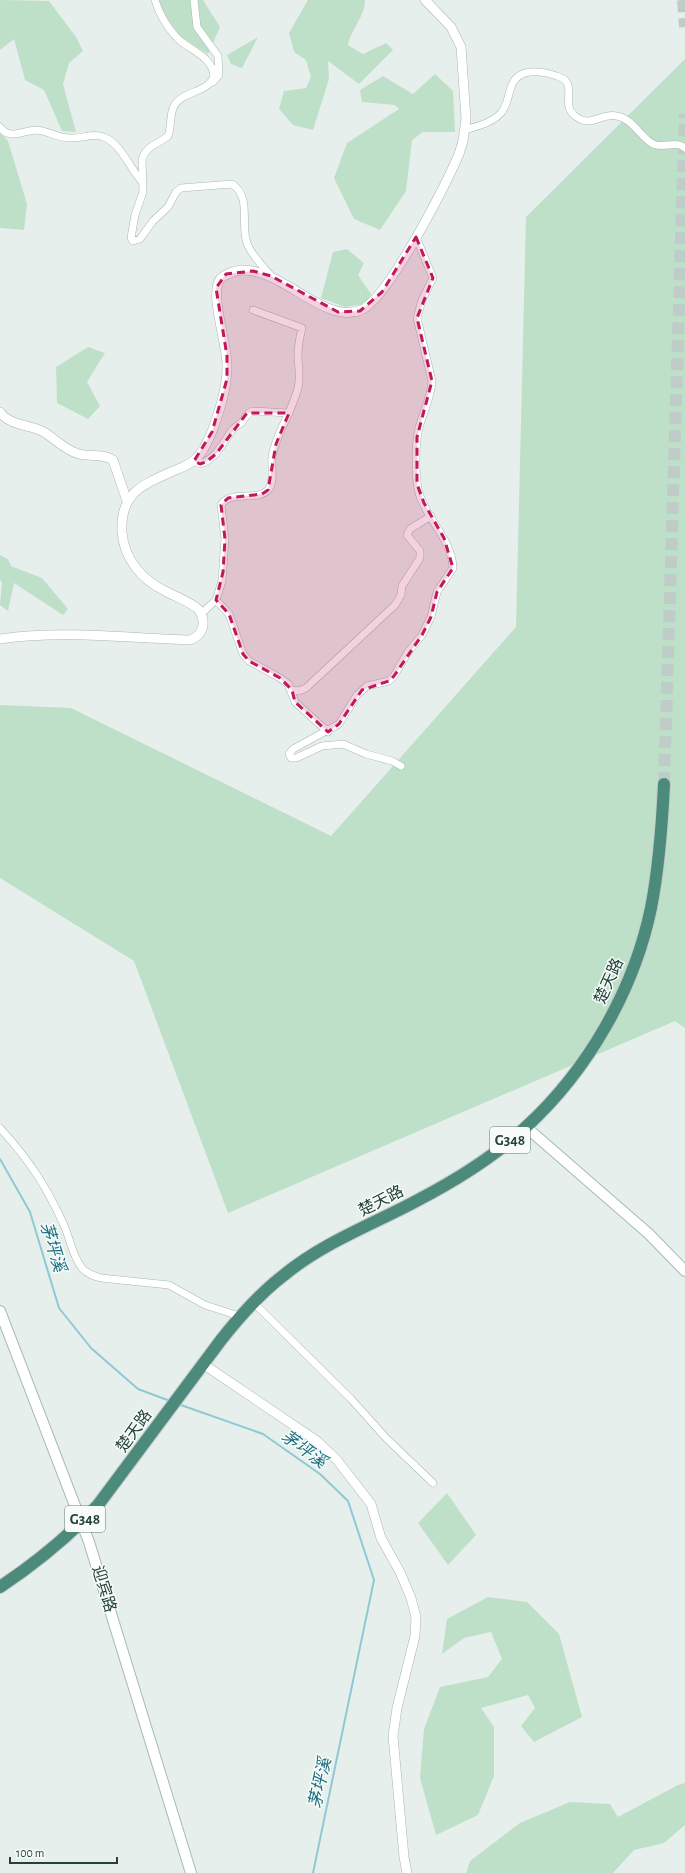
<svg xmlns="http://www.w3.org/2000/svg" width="685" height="1873" font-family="'Alegreya Sans','Noto Sans SC',sans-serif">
	<rect width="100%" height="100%" fill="#e6efeb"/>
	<!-- green -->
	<path fill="#bfe0c8" d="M 0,0 L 49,1 L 76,37 L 83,51 L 69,63 L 63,84 L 76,132 L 62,131 L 44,90 L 25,80 L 14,39 L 0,50 Z
		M 158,0 L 203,0 L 220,27 L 208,54 L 181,37 L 164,14 Z
		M 308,0 L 365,0 C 366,14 351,30 348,45 L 363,54 L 386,43 L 393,50 L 359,84 L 328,61 L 329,79 L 313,130 L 293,125 L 279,109 L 284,91 L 306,88 L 311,77 L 306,60 L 294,52 L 289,33 Z
		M 258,37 L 242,68 L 231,64 L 227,55 Z
		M 685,59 L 685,1028 L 675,1021 L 228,1213 L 134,961 L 0,878 L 0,705 L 71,708 L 331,836 L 516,627 L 526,217 Z
		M 435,74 L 453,91 L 455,132 L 423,132 L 412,140 L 406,191 L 380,230 L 354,219 L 334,178 L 347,143 L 399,109 L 395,105 L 362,102 L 360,90 L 383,76 L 413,94 Z
		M 0,133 L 8,141 L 27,204 L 24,230 L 0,228 Z
		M 347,249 L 364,263 L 358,275 L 371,294 L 365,304 L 345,307 L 321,298 L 333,252 Z
		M 88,347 L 105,353 L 87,382 L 100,406 L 88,419 L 57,403 L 56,367 Z
		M 0,555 L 8,559 L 11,566 L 42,578 L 68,609 L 63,615 L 14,583 L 8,611 L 0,605 L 2,582 L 0,580 Z
		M 447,1493 L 476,1535 L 448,1565 L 418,1523 Z
		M 488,1597 L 527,1602 L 559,1634 L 582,1717 L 534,1742 L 521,1726 L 535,1708 L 528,1695 L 481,1708 L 494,1727 L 494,1776 L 478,1815 L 436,1835 L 420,1778 L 424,1729 L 440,1687 L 488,1677 L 502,1659 L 491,1632 L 464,1638 L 442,1654 L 447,1619 Z
		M 685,1783 L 685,1825 L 664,1843 L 634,1850 L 613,1873 L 466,1873 L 470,1861 L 520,1823 L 570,1802 L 610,1804 L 618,1817 L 678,1785 Z"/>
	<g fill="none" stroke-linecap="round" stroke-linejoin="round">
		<!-- stream -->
		<path stroke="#8ec9d4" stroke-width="2" d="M 0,1159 L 30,1212 L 59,1308 L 91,1348 L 138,1389 L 170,1401
			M 178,1404 L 263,1434 L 320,1474 L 348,1501 L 374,1580 L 313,1873"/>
		<!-- trunk-tunnel -->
		<path stroke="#bfccc8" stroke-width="12" stroke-dasharray="12 6" stroke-linecap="butt" d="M 683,0 L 685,27
			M 664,784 L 685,114"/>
		<defs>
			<path id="minor" d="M 155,0 C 159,14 167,27 177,38 C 190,51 213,56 214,77 C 206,94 183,90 174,106 C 169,116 172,126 168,136 C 157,145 147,145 142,159 L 143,192 L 135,215 L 131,238 L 133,241 L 140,239 L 153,221 L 168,207 L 176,192 L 181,188 L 232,184 C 252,197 240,224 247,243 C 251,255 263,266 271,276
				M 194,0 L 197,27 L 218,56 L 219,75 L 213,82
				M 0,127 C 10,141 23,130 37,130 C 48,131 58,138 70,138 C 82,139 94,132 106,138 C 122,146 131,170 143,183
				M 465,130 C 477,126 492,123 501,113 C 508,105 508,94 512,85 C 520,65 549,72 564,79 C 575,90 562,105 574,115 C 591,130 600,112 617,116 C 633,119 640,137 653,144 C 664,149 675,140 685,148
				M 194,461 L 200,464 C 216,459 223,443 232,430 C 235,427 239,425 242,422 C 246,417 246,414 252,411 L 289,413
				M 216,600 L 229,614 L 243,654 L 249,661 L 280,678 L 288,684 L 295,702 L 328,732
				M 202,613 L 216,600 L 222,581 L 225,539 L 221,505 C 231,489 257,502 268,490 C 275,482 271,466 272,457 C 276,433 292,412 298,388 C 301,376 298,367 298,355 C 298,346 300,336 302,328 L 253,310
				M 292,690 L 299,691 L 306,688 L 395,605 L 401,595 L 402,586 L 420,558 L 420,551 L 407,535 L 410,529 L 431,516
				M 401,766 L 392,761 L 366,754 L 343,744 L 322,746 L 296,758 L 291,758 L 289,754 L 293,749 L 339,724 L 357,695 L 367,686 L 389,681 L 394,676 L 408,652 L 422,635 L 431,617 L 437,592 L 453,568 C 452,539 426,519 419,493 C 415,479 415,442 419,428 C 423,412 431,398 432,381 L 417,318 L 422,300 L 433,278 L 416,237
				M 0,1128 C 29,1160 45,1184 63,1223 C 70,1237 72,1256 82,1268 C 87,1274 94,1276 101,1278 L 169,1285 L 205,1305 L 239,1316
				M 253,1302 L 351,1399 L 386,1438 L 433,1483"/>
			<path id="tertiary" d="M 0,412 C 10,426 28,424 42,431 C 55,438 64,450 79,454 C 90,457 103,453 113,460 L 127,501
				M 0,639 C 63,630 127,638 190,640 C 204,635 207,621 198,609 C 189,601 176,597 165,591 C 142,580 124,559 122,532 C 120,493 142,485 173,471 C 180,468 187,466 193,461 C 203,454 208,440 213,429 C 220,409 227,388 227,367 C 228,345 208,292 221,278 C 227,273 235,271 242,270 C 283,269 325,325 361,310 C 388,299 446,184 459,154 L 463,141 L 466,118 L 461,47 L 451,27 L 425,0
				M 203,1364 L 317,1441 L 337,1460 L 371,1504 L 381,1538 L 400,1572 L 411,1598 L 416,1617 L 415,1636 L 397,1708 L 393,1736 L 404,1857 L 407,1873"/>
			<path id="secondary" d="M 526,1127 L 649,1234 L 685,1271
				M 0,1311 L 89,1542 L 191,1873"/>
			<path id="trunk" d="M 0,1587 C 36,1563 68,1537 98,1505 L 221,1340 C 240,1316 259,1294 284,1275 C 324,1242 374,1224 420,1199 C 458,1179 495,1156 526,1127 C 588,1070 634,990 651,908 C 659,867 662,826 664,784"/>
		</defs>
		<!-- minor casing -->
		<use href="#minor" stroke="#a8b8b2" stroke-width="8"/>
		<!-- tertiary casing -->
		<use href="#tertiary" stroke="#a8b8b2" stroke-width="10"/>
		<!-- secondary casing -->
		<use href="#secondary" stroke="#a4bbb3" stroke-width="12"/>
		<!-- trunk casing -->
		<use href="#trunk" stroke="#c2cac8" stroke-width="14"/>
		<!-- minor -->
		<use href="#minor" stroke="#fff" stroke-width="7"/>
		<!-- tertiary -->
		<use href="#tertiary" stroke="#fff" stroke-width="9"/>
		<!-- secondary -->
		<use href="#secondary" stroke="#fff" stroke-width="10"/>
		<!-- trunk -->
		<use href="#trunk" stroke="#4c8a7c" stroke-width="12"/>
	</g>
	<!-- marked area -->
	<path fill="#c2185b" fill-opacity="0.2" stroke="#c2185b" stroke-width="3" stroke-dasharray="8 5" stroke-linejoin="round" d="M 416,237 L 433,278 L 417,318 L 432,381 L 417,437 L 417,484 L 424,503 L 444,538 L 453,568 L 437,592 L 431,617 L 422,635 L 394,676 L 389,681 L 362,690 L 339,724 L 328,732 L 295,702 L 292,690 L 280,678 L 249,661 L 243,654 L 229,614 L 216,600 L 223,572 L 225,539 L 221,505 L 228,498 L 262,494 L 268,490 L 276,444 L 289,413 L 247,413 L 216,454 L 206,462 L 200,464 L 194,461 L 212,432 L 227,379 L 227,356 L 216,288 L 226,274 L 253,271 L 271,276 L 338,312 L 360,311 L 382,292 Z"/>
	<g text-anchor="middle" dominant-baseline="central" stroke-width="3" stroke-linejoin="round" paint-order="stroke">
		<!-- shield labels -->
		<g fill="#f7fbf9" stroke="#637a73" stroke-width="1">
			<rect x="490" y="1127" width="40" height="26" rx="3"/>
			<rect x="65" y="1506" width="40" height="26" rx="3"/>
		</g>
		<g font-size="15" font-weight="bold" fill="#24423a">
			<text x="510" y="1140">G348</text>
			<text x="85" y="1519">G348</text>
		</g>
		<!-- street labels -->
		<g font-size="16" fill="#24423a" stroke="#f7fbf9">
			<text transform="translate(609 981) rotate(-66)">楚天路</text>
			<text transform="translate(381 1201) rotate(-27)">楚天路</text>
			<text transform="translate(134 1431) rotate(-54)">楚天路</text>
			<text transform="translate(104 1589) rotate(73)">迎宾路</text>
		</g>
		<!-- water labels -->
		<g font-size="17" font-style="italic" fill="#1c6f80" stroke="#f7fbf9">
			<text transform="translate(53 1247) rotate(73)">茅坪溪</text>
			<text transform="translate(304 1449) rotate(36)">茅坪溪</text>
			<text transform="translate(320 1783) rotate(-78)">茅坪溪</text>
		</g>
	</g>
	<!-- scale -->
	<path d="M10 1857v6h107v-6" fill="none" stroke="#24423a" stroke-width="2"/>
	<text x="16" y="1857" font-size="12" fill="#24423a" stroke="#f7fbf9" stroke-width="3" paint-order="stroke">100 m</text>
</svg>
